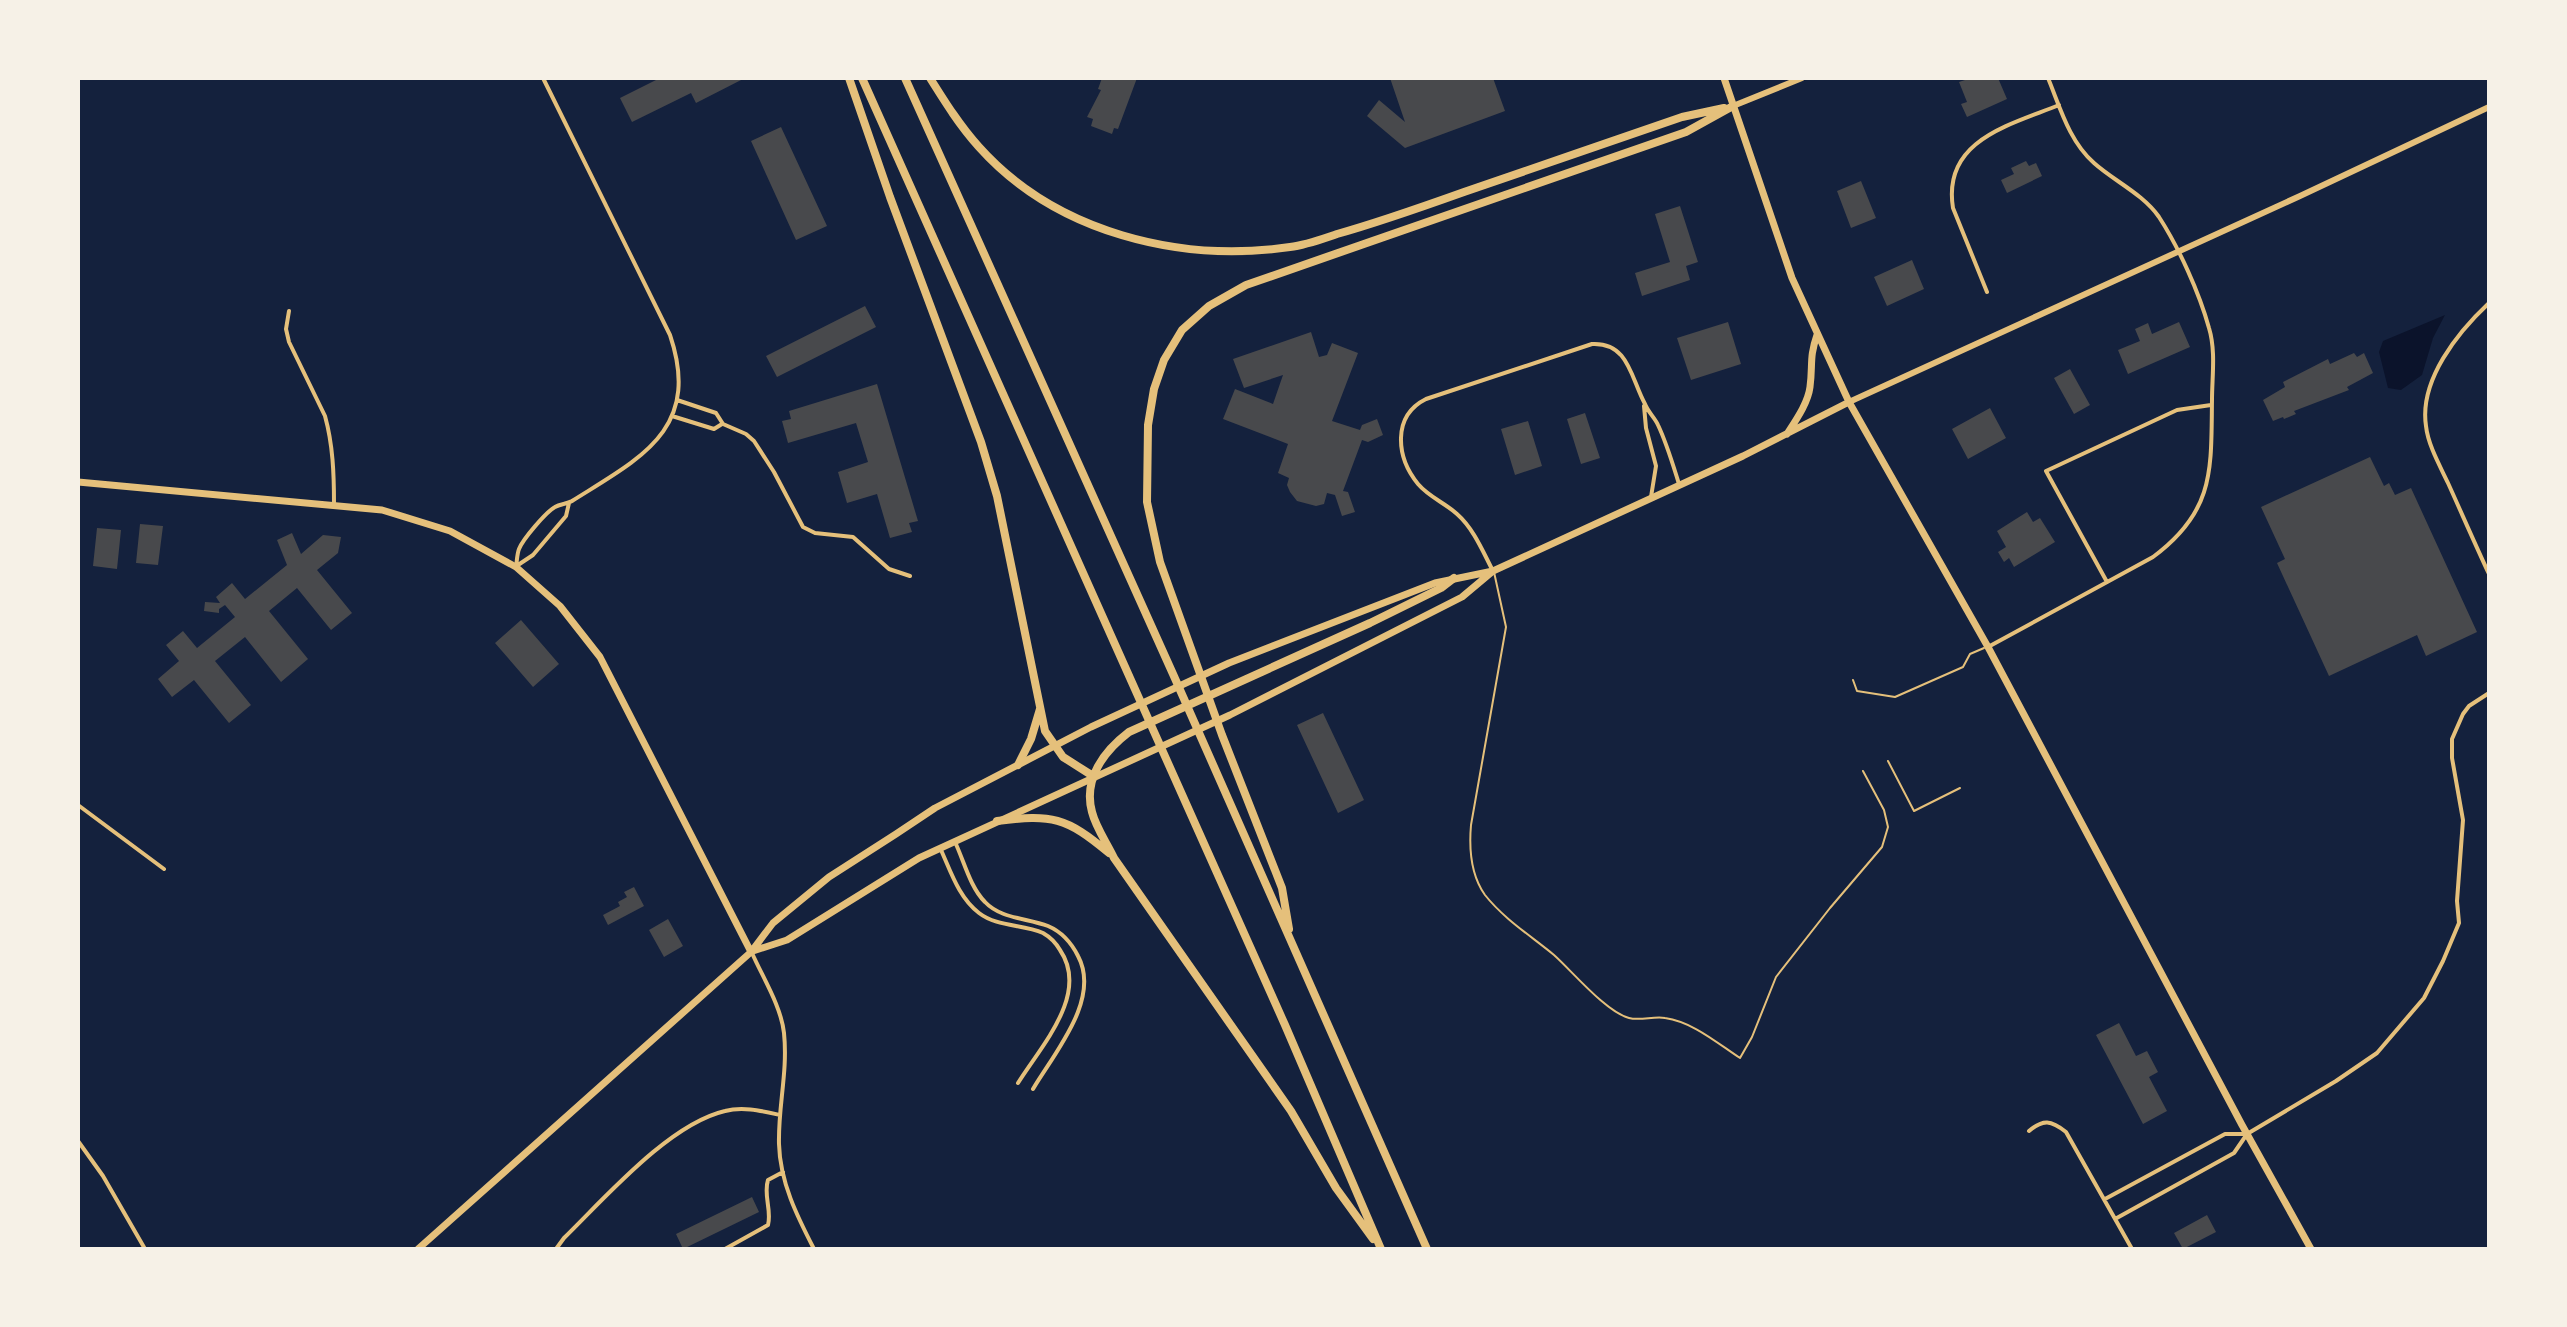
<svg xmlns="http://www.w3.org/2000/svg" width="2567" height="1327" font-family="'Exo 2',sans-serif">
	<rect width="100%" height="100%" fill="#14213d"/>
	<!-- water -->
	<path fill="#0b132b" d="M 2445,315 L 2433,338 L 2422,375 L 2401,390 L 2388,388 L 2379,352 L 2383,341 Z"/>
	<!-- building -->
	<path fill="#48494c" d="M 660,78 L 745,78 L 696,103 L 691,93 L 632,122 L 620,98 Z
		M 1102,78 L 1137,78 L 1118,129 L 1114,128 L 1112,134 L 1091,126 L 1093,119 L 1087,117 L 1101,90 L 1098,89 Z
		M 1390,78 L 1493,78 L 1505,111 L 1405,148 L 1367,116 L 1379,100 L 1405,122 Z
		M 1971,78 L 1998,78 L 2007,99 L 1967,117 L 1961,104 L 1967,102 L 1959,82 Z
		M 781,127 L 827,226 L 796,240 L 751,141 Z
		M 2026,161 L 2029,166 L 2036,163 L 2042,176 L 2007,193 L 2001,180 L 2014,174 L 2011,168 Z
		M 1861,181 L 1876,218 L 1851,228 L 1837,191 Z
		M 1680,206 L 1698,262 L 1686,266 L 1690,280 L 1642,296 L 1635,273 L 1670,262 L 1655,214 Z
		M 1912,260 L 1924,289 L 1887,306 L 1874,277 Z
		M 865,306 L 876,327 L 777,377 L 766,356 Z
		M 1728,322 L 1741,364 L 1691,380 L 1677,338 Z
		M 2179,322 L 2190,347 L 2128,374 L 2118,350 L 2140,341 L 2135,329 L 2148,323 L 2152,334 Z
		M 1311,332 L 1319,357 L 1327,355 L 1332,343 L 1358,353 L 1332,421 L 1360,430 L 1362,425 L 1377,419 L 1383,435 L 1368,442 L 1362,440 L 1343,491 L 1348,492 L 1355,512 L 1342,516 L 1335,495 L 1327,493 L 1324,504 L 1316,506 L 1297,501 L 1290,492 L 1287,485 L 1289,478 L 1278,473 L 1288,444 L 1223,419 L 1235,389 L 1273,404 L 1283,375 L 1244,388 L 1233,359 Z
		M 2354,353 L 2357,357 L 2364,353 L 2373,373 L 2347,387 L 2349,390 L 2294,411 L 2296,414 L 2284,419 L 2283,417 L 2273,421 L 2263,400 L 2285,387 L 2283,382 L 2328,359 L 2330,364 Z
		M 2070,369 L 2090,405 L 2074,414 L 2054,378 Z
		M 877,384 L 918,521 L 909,523 L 912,532 L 890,538 L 877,494 L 847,503 L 838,472 L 868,462 L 856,423 L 788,443 L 782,421 L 791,419 L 789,411 Z
		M 1990,408 L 2006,438 L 1968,459 L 1952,429 Z
		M 1585,413 L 1600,458 L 1581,464 L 1567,419 Z
		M 1528,421 L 1542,466 L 1515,475 L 1501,429 Z
		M 2370,457 L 2384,486 L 2389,483 L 2395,495 L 2411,488 L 2477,632 L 2426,656 L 2417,635 L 2329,676 L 2277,563 L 2285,559 L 2261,507 Z
		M 2027,512 L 2033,522 L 2040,518 L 2055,542 L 2014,567 L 2009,558 L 2004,562 L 1998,552 L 2006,547 L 1997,531 Z
		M 140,524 L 163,526 L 158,565 L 136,563 Z
		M 97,528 L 121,530 L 117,569 L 93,566 Z
		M 292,533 L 301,554 L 323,535 L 341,537 L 338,553 L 317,570 L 352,613 L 331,630 L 297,588 L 269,611 L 308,659 L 281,682 L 245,637 L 215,661 L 251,705 L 229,723 L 194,680 L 172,697 L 158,679 L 179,661 L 166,645 L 183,631 L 197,648 L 235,617 L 225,605 L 219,609 L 219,613 L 204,611 L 205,602 L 220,603 L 216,597 L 232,583 L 245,599 L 287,565 L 277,540 Z
		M 521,620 L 559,664 L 533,687 L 495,643 Z
		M 1323,713 L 1364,800 L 1338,813 L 1297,725 Z
		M 634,887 L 644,906 L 608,925 L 603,915 L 620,906 L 618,902 L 627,897 L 624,892 Z
		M 668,919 L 683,946 L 664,957 L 649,930 Z
		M 2119,1023 L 2136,1056 L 2147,1051 L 2158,1072 L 2149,1077 L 2167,1111 L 2143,1124 L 2096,1035 Z
		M 752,1197 L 759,1212 L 683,1249 L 676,1234 Z
		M 2207,1215 L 2216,1232 L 2183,1249 L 2174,1233 Z"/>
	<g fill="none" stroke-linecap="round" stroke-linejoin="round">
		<!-- service -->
		<path stroke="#e5c07b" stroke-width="2" d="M 1494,572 L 1506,627 L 1471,825 C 1469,848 1470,874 1485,895 C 1504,919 1531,936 1554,955 C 1572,971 1606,1012 1629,1018 C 1640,1021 1654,1016 1665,1018 C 1693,1022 1717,1043 1740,1058 L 1752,1037 L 1776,977 L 1830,908 L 1882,847 L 1888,827 L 1884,810 L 1863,771
			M 1853,680 L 1857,691 L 1895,697 L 1963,667 L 1970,654 L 1984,648
			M 1888,761 L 1914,811 L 1960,788"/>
		<!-- minor -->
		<path stroke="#e5c07b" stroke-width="4" d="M 1987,292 L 1953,208 C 1942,140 2010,125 2059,105
			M 2489,303 C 2458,332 2419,380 2426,426 C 2428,445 2440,466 2448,483 C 2462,514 2475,544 2489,574
			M 289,311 L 286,329 L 289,342 L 325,416 C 333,445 334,474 334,504
			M 677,400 L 716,413 L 723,424 L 746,434 L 754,441 L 774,472 L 803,527 L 815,533 L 853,537 L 889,569 L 910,576
			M 1644,406 L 1646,428 L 1656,466 L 1651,497
			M 672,416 L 714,429 L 722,424
			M 518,565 L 533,555 L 566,516 L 569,503
			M 516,567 C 517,561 517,554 519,549 C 523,539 546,512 555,507 C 560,504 567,504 572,501 C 640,458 702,430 670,335 L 543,78
			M 1493,571 C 1483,552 1474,529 1457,514 C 1445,503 1429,497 1418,484 C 1396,457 1392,416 1426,399 L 1592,344 C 1629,342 1631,379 1645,404 C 1648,412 1655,418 1658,425 C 1667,444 1673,465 1679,484
			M 2107,582 L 2046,471 L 2177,410 L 2211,405
			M 1988,647 L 2153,557 C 2215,511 2211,470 2212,400 C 2212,377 2216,351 2209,328 C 2199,292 2179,248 2159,217 C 2143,194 2114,181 2094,163 C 2069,141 2060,107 2048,78
			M 78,805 L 164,869
			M 955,842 C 964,861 970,887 985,902 C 1001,919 1027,918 1048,926 C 1062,932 1071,942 1078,956 C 1101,999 1055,1052 1033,1089
			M 941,850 C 951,872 959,898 979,913 C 997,927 1023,924 1043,933 C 1050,937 1056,943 1060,950 C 1090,994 1041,1046 1018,1083
			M 752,953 C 763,978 781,1006 784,1033 C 788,1072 778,1106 779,1144 C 780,1182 797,1216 814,1249
			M 2029,1131 C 2043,1119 2051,1120 2066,1132 L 2132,1249
			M 78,1141 L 103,1176 L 145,1249
			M 2105,1199 L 2225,1134 L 2245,1134
			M 2115,1219 L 2234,1153 L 2247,1134 L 2336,1081 L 2377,1053 L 2424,998 L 2443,961 L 2459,923 L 2457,901 L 2463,820 L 2452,758 L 2452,739 L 2463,714 L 2469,706 L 2489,693
			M 556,1249 L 564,1238 C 605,1198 669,1124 725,1111 C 743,1106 762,1111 780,1115
			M 725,1249 L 768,1225 C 772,1210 763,1195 768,1180 L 783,1172"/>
		<!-- secondary -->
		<path stroke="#e5c07b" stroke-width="6" d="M 1733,106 L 1802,78
			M 1849,402 L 2300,196 L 2489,107"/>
		<!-- primary -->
		<path stroke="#e5c07b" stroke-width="7" d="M 1724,78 L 1792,278 L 1849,402 L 1988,647 L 2242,1125 L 2311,1249
			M 1787,434 C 1796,420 1808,403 1810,387 C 1813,364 1809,358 1817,335
			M 78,482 L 382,510 L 450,531 L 516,567 L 560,606 L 600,657 L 751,952
			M 753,951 L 787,940 L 919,858 L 1230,715 L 1462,597 L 1493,571 L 1743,456 L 1849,402
			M 418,1249 L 751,952 L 773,923 L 829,877 L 896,834 L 935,808 L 1091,727 L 1229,663 L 1435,583 L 1493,571"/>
		<!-- motorway -->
		<path stroke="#e5c07b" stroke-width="8" d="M 849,78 L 890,197 L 981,442 L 997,496 L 1045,731 L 1063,757 L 1093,776
			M 862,78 L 1285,1025 L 1381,1249
			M 905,78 L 1173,674 L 1427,1249
			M 930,78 C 945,102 960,126 979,147 C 1056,233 1180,263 1290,247 C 1306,245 1322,239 1337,234 C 1380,222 1422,207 1464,192 C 1537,167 1609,142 1682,117 L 1724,108
			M 1018,765 L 1031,739 L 1040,709
			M 997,821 C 1052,814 1066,817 1109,853
			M 1289,929 L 1282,888 L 1222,735 L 1160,562 L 1147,502 L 1148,425 L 1154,389 L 1164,360 L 1182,330 L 1209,306 L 1246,285 L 1686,132 L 1733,106
			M 1373,1239 L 1336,1188 L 1291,1111 L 1114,858 C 1107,843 1096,828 1092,812 C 1083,779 1104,751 1129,732 L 1370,623 L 1441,588 L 1454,578"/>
	</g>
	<!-- border -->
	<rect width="2567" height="1327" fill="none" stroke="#f6f1e7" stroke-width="160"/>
</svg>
